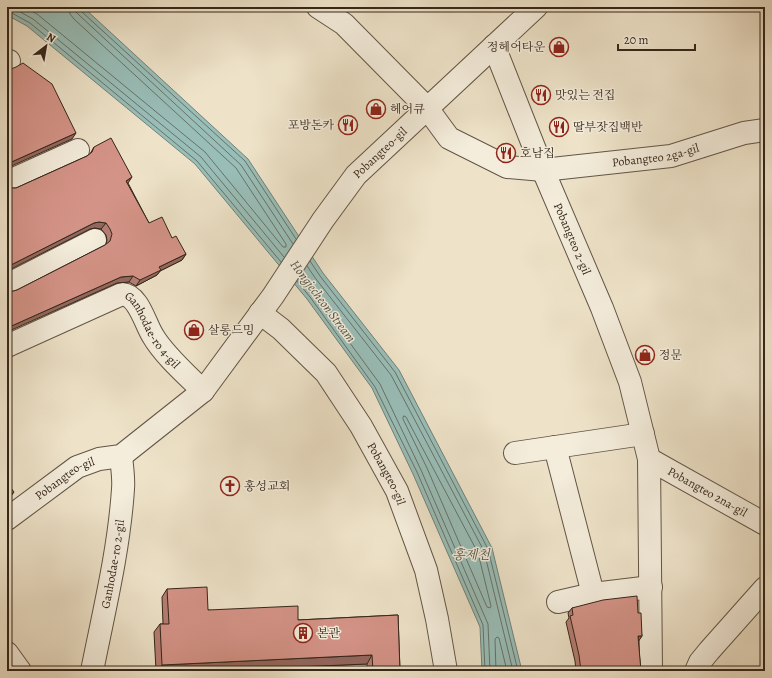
<svg xmlns="http://www.w3.org/2000/svg" width="772" height="678" font-family="Alegreya,'Noto Serif KR',serif">
	<rect width="100%" height="100%" fill="#eee3c9"/>
	<filter id="stains"><feTurbulence type="fractalNoise" baseFrequency=".005" numOctaves="4"/><feColorMatrix values="0 0 0 0 .2 0 0 0 0 .09 0 0 0 0 .02 0 0 0 .5 -.17"/></filter>
	<radialGradient id="worn" r=".72"><stop offset=".6" stop-color="#630" stop-opacity="0"/><stop offset="1" stop-color="#630" stop-opacity=".3"/></radialGradient>
	<!-- water -->
	<path fill="#99beb8" stroke="#718179" d="M 7,7 L 83,7 L 248,159 L 323,273 L 399,370 L 492,548 L 522,671 L 482,671 L 480,627 L 413,474 L 372,388 L 307,299 L 195,164 L 27,26 L 7,15 Z"/>
	<g fill="none" stroke-linecap="round" stroke-linejoin="round">
		<!-- shore -->
		<path stroke="#667269" stroke-width="1" d="M 11,7 L 33,19 L 201,157 L 284,257
			M 24,7 L 37,14 L 205,152 L 283,247 L 286,247 L 286,244 L 236,168 L 74,19 L 70,14 L 69,7
			M 75,7 L 76,12 L 79,15 L 241,165 L 293,244
			M 80,7 L 82,12 L 245,161 L 296,239
			M 7,12 L 10,12 L 30,23 L 197,161 L 281,262
			M 310,261 L 320,276 L 395,372 L 488,549 L 518,671
			M 307,266 L 316,279 L 391,375 L 484,551 L 513,671
			M 300,277 L 314,294 L 380,384 L 421,470 L 488,624 L 490,671
			M 297,281 L 310,297 L 375,387 L 417,472 L 483,625 L 485,671
			M 404,416 L 406,417 L 478,553 L 491,606 L 490,608 L 487,607 L 427,468 L 403,419 Z
			M 496,671 L 495,639 L 497,637 L 499,638 L 507,671"/>
		<defs>
			<g id="minor">
				<path id="s1" d="M 318,7 L 344,24 L 427,108 L 449,138 L 507,167 L 543,170 L 671,156 L 744,133 L 765,130"/>
				<path id="s2" d="M 494,46 L 543,170 L 602,308 L 630,382 L 649,459 L 651,671"/>
				<path d="M 7,62 L 9,61"/>
				<path d="M 7,182 L 78,150"/>
				<path d="M 7,285 L 95,240"/>
				<path id="s3" d="M 260,313 L 281,329 L 326,373 L 361,426 L 397,491 L 426,570 L 437,619 L 446,671"/>
				<path id="s4" d="M 7,346 L 122,294 C 139,295 145,324 153,336 C 164,355 187,375 203,391"/>
				<path d="M 555,447 L 593,594"/>
				<path d="M 515,453 L 643,434"/>
				<path id="s5" d="M 649,459 L 765,524"/>
				<path id="s6" d="M 7,519 L 77,467 L 99,459 L 121,456 L 203,391 L 273,296 L 323,220 L 356,175 L 536,7"/>
				<path d="M 558,602 L 593,594 L 651,587"/>
				<path d="M 7,653 L 20,671"/>
				<path id="s7" d="M 92,671 C 104,611 119,550 123,489 C 124,479 122,467 121,456"/>
				<path d="M 696,671 L 700,662 L 709,651 L 765,588"/>
			</g>
		</defs>
		<!-- minor casing -->
		<use href="#minor" stroke="#625546" stroke-width="24"/>
		<!-- minor -->
		<use href="#minor" stroke="#f4eddc" stroke-width="22"/>
	</g>
	<!-- wall -->
	<path fill="#b67e74" stroke="#34261a" d="M 94,147 L 128,183 L 149,223 L 172,238 L 186,254 L 182,260 L 160,271 L 157,275 L 136,286 L 129,282 L 10,292 L 17,290 L 105,245 L 106,244 L 107,240 L 106,235 L 101,229 L 95,228 L 90,229 L 10,188 L 16,188 L 87,156 L 90,154 Z
		M 167,589 L 208,610 L 298,620 L 398,615 L 400,671 L 367,671 L 367,664 L 204,671 L 156,671 L 154,632 L 160,624 L 163,624 L 162,597 Z
		M 572,608 L 638,613 L 642,636 L 638,641 L 641,671 L 576,671 L 575,661 L 566,622 L 569,618 L 568,613 Z"/>
	<!-- shaded-wall -->
	<path fill="#94675e" stroke="#34261a" d="M 76,133 L 72,139 L 7,168 L 7,164 Z
		M 132,177 L 128,183 L 122,186 L 126,181 Z
		M 99,222 L 106,223 L 101,229 L 95,228 L 90,229 L 7,271 L 7,267 L 94,223 Z
		M 186,254 L 182,260 L 160,271 L 157,275 L 136,286 L 140,280 L 159,267 Z
		M 133,276 L 129,282 L 117,283 L 7,332 L 7,328 L 121,277 Z
		M 14,492 L 9,499 L 7,500 L 7,497 Z
		M 638,636 L 642,636 L 638,642 Z
		M 372,655 L 367,664 L 204,671 L 157,671 L 162,665 Z"/>
	<!-- building -->
	<path fill="#d49387" stroke="#34261a" d="M 23,63 L 52,84 L 76,133 L 7,164 L 7,67 L 11,69 L 16,67 Z
		M 111,138 L 132,177 L 126,181 L 149,223 L 162,217 L 172,238 L 176,236 L 186,254 L 159,267 L 161,270 L 140,280 L 133,276 L 121,277 L 7,328 L 7,290 L 10,292 L 17,290 L 105,245 L 110,241 L 112,234 L 110,229 L 106,223 L 99,222 L 94,223 L 7,267 L 7,187 L 10,188 L 16,188 L 87,156 L 92,152 L 94,147 Z
		M 7,483 L 14,492 L 7,497 Z
		M 207,587 L 208,610 L 298,606 L 298,620 L 398,615 L 400,671 L 373,671 L 372,655 L 162,665 L 160,624 L 169,624 L 167,589 Z
		M 637,596 L 638,613 L 641,613 L 642,636 L 638,636 L 641,671 L 581,671 L 579,655 L 570,616 L 573,615 L 572,608 L 603,600 Z"/>
	<!-- icons -->
	<defs>
		<symbol id="shop-ring" viewBox="-11 -11 22 22"><circle r="9.5" fill="#f4eddc" stroke="#8f2418" stroke-width="1.5"/><path d="M-5-2.5h2.3a2.7 3.5 0 0 1 5.4 0H5L5.5 6h-11ZM-1.5-2.5h3a1.5 2.3 0 0 0-3 0Z" fill="#8f2418"/></symbol>
		<symbol id="restaurant-ring" viewBox="-11 -11 22 22"><circle r="9.5" fill="#f4eddc" stroke="#8f2418" stroke-width="1.5"/><path d="M-5-6h1v4h1v-4h1v4h1v-4h1v5L-1.5 .5V6h-2V.5L-5-1ZM5-6V6H3V1.5H1.5Q1.5-4 5-6Z" fill="#8f2418"/></symbol>
		<symbol id="church-ring" viewBox="-11 -11 22 22"><circle r="9.5" fill="#f4eddc" stroke="#8f2418" stroke-width="1.5"/><path d="M-1.2-6h2.4v3.5h3.3v2.4h-3.3V6h-2.4V-.1h-3.3v-2.4h3.3Z" fill="#8f2418"/></symbol>
		<symbol id="building-ring" viewBox="-11 -11 22 22"><circle r="9.5" fill="#f4eddc" stroke="#8f2418" stroke-width="1.5"/><path d="M-4-6H4V6H1V3H-1V6H-4ZM-2.5-4.3h1.7v1.8h-1.7ZM.8-4.3h1.7v1.8H.8ZM-2.5-1h1.7V.8h-1.7ZM.8-1h1.7V.8H.8Z" fill="#8f2418"/></symbol>
	</defs>
	<g fill-rule="evenodd">
		<use href="#shop-ring" x="548" y="36" width="22" height="22"/>
		<use href="#restaurant-ring" x="530" y="84" width="22" height="22"/>
		<use href="#shop-ring" x="365" y="98" width="22" height="22"/>
		<use href="#restaurant-ring" x="337" y="114" width="22" height="22"/>
		<use href="#restaurant-ring" x="548" y="116" width="22" height="22"/>
		<use href="#restaurant-ring" x="495" y="142" width="22" height="22"/>
		<use href="#shop-ring" x="183" y="319" width="22" height="22"/>
		<use href="#shop-ring" x="634" y="344" width="22" height="22"/>
		<use href="#church-ring" x="219" y="475" width="22" height="22"/>
		<use href="#building-ring" x="292" y="622" width="22" height="22"/>
	</g>
	<g text-anchor="middle" dominant-baseline="central" stroke-width="3" stroke-linejoin="round" paint-order="stroke">
		<!-- poi labels -->
		<g font-size="12" fill="#34261a" stroke="#f4eddc" text-anchor="start">
			<text x="545" y="47" text-anchor="end">정헤어타운</text>
			<text x="555" y="95">맛있는 전집</text>
			<text x="390" y="109">헤어큐</text>
			<text x="334" y="125" text-anchor="end">포방돈카</text>
			<text x="573" y="127">딸부잣집백반</text>
			<text x="520" y="153">호남집</text>
			<text x="208" y="330">살롱드밍</text>
			<text x="659" y="355">정문</text>
			<text x="244" y="486">홍성교회</text>
			<text x="317" y="633">본관</text>
		</g>
		<!-- street labels -->
		<g font-size="12" fill="#34261a" stroke="#f4eddc">
			<text stroke="none"><textPath href="#s6" startOffset="535">Pobangteo-gil</textPath></text>
			<text stroke="none"><textPath href="#s1" startOffset="401">Pobangteo 2ga-gil</textPath></text>
			<text stroke="none"><textPath href="#s2" startOffset="208">Pobangteo 2-gil</textPath></text>
			<text stroke="none"><textPath href="#s4" startOffset="175">Ganhodae-ro 4-gil</textPath></text>
			<text stroke="none"><textPath href="#s3" startOffset="207">Pobangteo-gil</textPath></text>
			<text stroke="none"><textPath href="#s6" startOffset="71">Pobangteo-gil</textPath></text>
			<text stroke="none"><textPath href="#s5" startOffset="67">Pobangteo 2na-gil</textPath></text>
			<text stroke="none"><textPath href="#s7" startOffset="109">Ganhodae-ro 2-gil</textPath></text>
		</g>
		<!-- water labels -->
		<g font-size="13" font-style="italic" fill="#525449" stroke="#f4eddc">
			<text transform="translate(323 301) rotate(53)">Hongjecheon Stream</text>
			<text x="471" y="554">홍제천</text>
		</g>
	</g>
	<!-- margin -->
	<rect width="772" height="678" fill="none" stroke="#eee3c9" stroke-width="24"/>
	<rect x="8" y="8" width="756" height="662" fill="none" stroke="#34261a" stroke-width="2"/>
	<rect x="12" y="12" width="748" height="654" fill="none" stroke="#34261a"/>
	<!-- north arrow -->
	<g transform="translate(46 46) rotate(31)" stroke="#f4eddc" stroke-width="3" paint-order="stroke">
	<path d="M0-3L7 15L0 10L-7 15Z" fill="#34261a"/>
	<text y="-6" font-size="11" font-weight="bold" text-anchor="middle" fill="#34261a">N</text>
	</g>
	<!-- scale -->
	<path d="M618 44v6h77v-6" fill="none" stroke="#34261a" stroke-width="2"/>
	<text x="624" y="44" font-size="12" fill="#34261a" stroke="#f4eddc" stroke-width="3" paint-order="stroke">20 m</text>
	<rect width="100%" height="100%" filter="url(#stains)"/>
	<rect width="100%" height="100%" fill="url(#worn)"/>
</svg>
